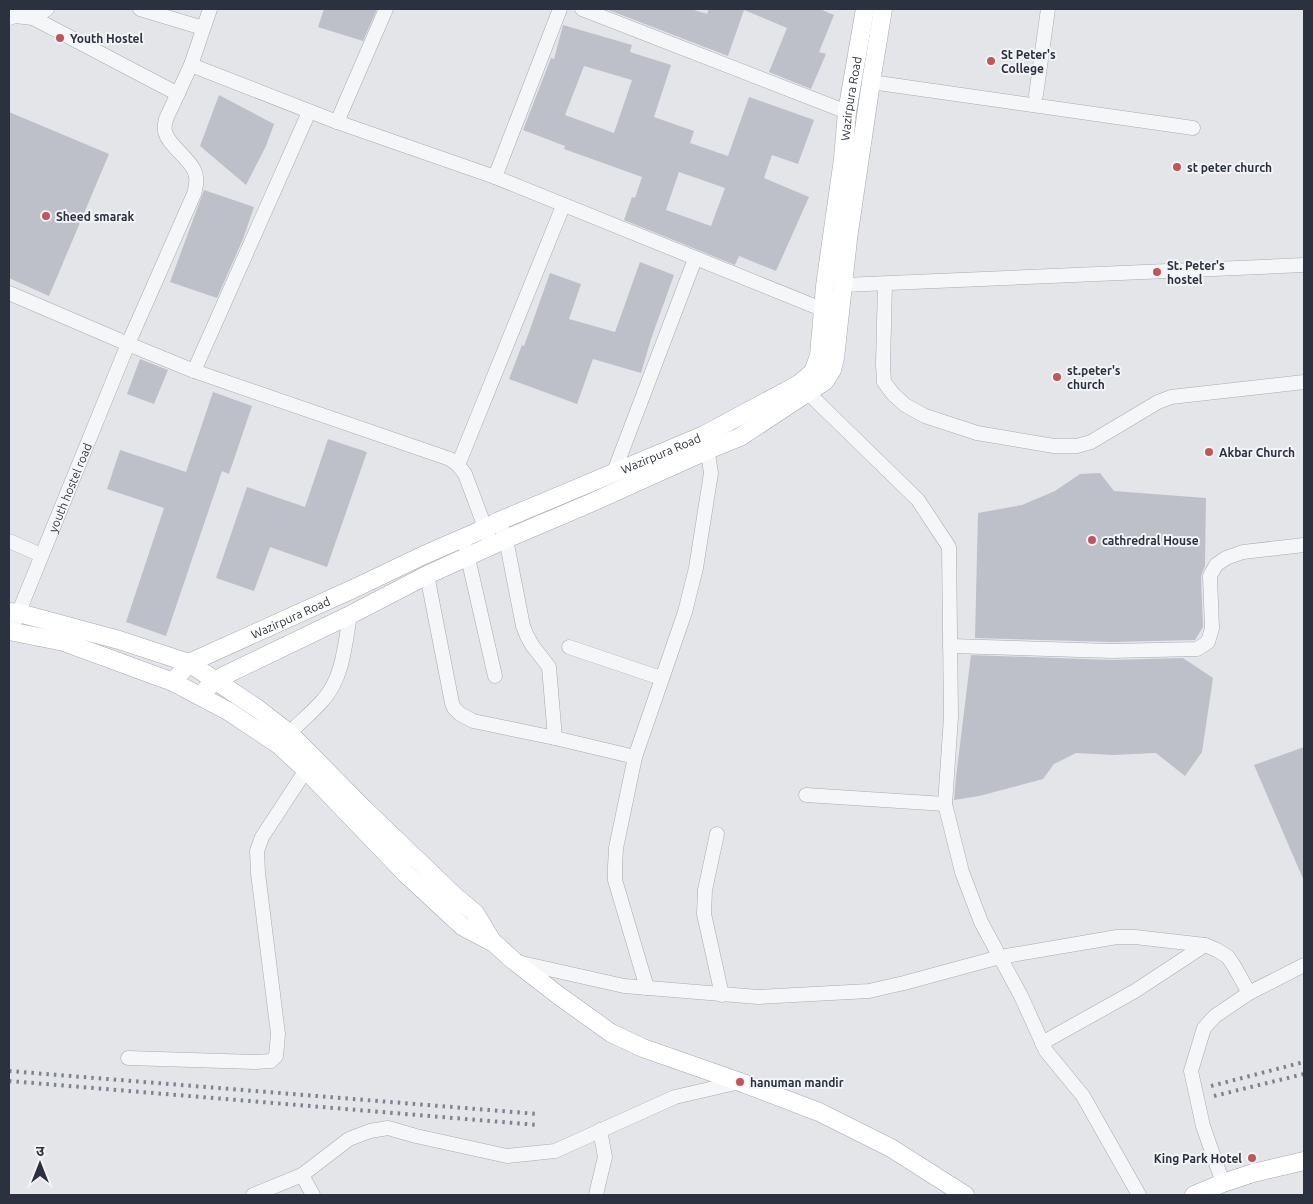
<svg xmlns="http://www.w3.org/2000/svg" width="1313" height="1204" font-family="Ubuntu,'Noto Sans Devanagari',sans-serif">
	<rect width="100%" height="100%" fill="#e3e5e9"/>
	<!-- building -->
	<path fill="#bdc0c9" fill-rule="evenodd" d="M 324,9 L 377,9 L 363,41 L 318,27 Z
		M 606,9 L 691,9 L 707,14 L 709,9 L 820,9 L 834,15 L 819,52 L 826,54 L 811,89 L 769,72 L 787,28 L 744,10 L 728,56 Z
		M 563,25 L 632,45 L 630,52 L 671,65 L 654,117 L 694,131 L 690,143 L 728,156 L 749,97 L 814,120 L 798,164 L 772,155 L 764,178 L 809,197 L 776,271 L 739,256 L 735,265 L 624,220 L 632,197 L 635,198 L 642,177 L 564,149 L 565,146 L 523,130 L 551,58 L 554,59 ZM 584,66 L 632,80 L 614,133 L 565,115 ZM 679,172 L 725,188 L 711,226 L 666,210 Z
		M 219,95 L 274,124 L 266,146 L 246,185 L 200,146 Z
		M 9,112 L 109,154 L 49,296 L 9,278 Z
		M 204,190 L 254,207 L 243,239 L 217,298 L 170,282 Z
		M 640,262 L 674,275 L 651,339 L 641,373 L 593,359 L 577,404 L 509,379 L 522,345 L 524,346 L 550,273 L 581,284 L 569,319 L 615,332 Z
		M 140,359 L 168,370 L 154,404 L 127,394 Z
		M 213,392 L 252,406 L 229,474 L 222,471 L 166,636 L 126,622 L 164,508 L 107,489 L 120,450 L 186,472 Z
		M 328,439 L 367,452 L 327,567 L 270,547 L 254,591 L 216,578 L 247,487 L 305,507 Z
		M 1100,473 L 1114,491 L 1206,498 L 1205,566 L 1201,576 L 1203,627 L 1195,640 L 1112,642 L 975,638 L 978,513 L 1022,505 L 1055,491 L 1080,474 Z
		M 971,655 L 1112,660 L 1183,658 L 1213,678 L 1202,752 L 1185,776 L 1156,753 L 1113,755 L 1076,753 L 1054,764 L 1043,779 L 979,796 L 954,800 L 956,777 Z
		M 1304,747 L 1304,881 L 1254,765 Z"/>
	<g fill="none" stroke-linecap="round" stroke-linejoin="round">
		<defs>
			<g id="minor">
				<path d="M 16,9 L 178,94"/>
				<path d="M 140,9 L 203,28"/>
				<path d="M 582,9 L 847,112"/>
				<path d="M 9,18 L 15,16 L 33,18 L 47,9"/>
				<path d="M 191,65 L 337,122 L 495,177 L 824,310"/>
				<path d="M 871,82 L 1193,128"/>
				<path d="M 1036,95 L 1048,9"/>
				<path d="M 337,122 L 386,9"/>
				<path d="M 495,177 L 560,9"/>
				<path d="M 885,284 L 883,364 L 884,382 L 893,394 L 905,405 L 925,416 L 977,433 L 1054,446 L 1077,446 L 1091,442 L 1158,402 L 1171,397 L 1304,382"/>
				<path d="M 843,285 L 1304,265"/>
				<path d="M 9,293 L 128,344 L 194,371 L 450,459 L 458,465 L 465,474 L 492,546"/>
				<path d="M 194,371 L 309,112"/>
				<path d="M 801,386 L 918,500 L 949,547 L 951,717 L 945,804 L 962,872 L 981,922 L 1021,996 L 1046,1051 L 1083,1096 L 1139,1195"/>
				<path d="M 458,465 L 563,206"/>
				<path d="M 614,472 L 695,259"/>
				<path d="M 499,521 L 506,539 L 523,626 L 527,636 L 532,645 L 549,667 L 555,738"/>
				<path d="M 9,541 L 41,555"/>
				<path d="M 466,549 L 495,676"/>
				<path d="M 427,575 L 452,703 L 454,708 L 460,714 L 473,721 L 555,738 L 635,757"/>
				<path id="s1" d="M 11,631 L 128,344 L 194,194 C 196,186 198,178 194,170 C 188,157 167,144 165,131 C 164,127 165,123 166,119 L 191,65 L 210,9"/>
				<path d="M 950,646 L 1112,651 L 1197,649 L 1208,642 L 1212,628 L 1210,576 L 1216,565 L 1226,558 L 1243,552 L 1304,545"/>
				<path d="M 569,647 L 661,678"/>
				<path d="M 284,739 C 296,725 311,714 323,700 C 343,678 345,644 350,615"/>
				<path d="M 806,795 L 945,804"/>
				<path d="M 717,834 L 705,890 L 704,914 L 722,995"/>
				<path d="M 517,962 L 624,986 L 758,997 L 869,991 L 904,983 L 1000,957 L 1117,937 L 1135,937 L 1205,945 L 1217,950 L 1228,957 L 1234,966 L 1249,993"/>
				<path d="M 647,988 L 615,880 L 615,867 L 616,848 L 635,757 L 685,612 L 696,568 L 711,473 L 706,441"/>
				<path d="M 1042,1043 L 1135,991 L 1205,945"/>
				<path d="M 128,1058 L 255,1062 L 271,1061 L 276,1056 L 278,1034 L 258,873 L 257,851 L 262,837 L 306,770"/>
				<path d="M 302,1175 L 313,1195"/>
				<path d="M 1223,1183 L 1203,1126 L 1191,1071 L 1204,1028 L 1215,1016 L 1249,993 L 1304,965"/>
				<path d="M 253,1195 L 302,1175 L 349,1139 L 370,1131 L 388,1128 L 416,1136 L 507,1156 L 555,1151 L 675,1097 L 740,1082"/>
				<path d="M 596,1195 L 598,1186 L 605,1157 L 600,1130"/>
			</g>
			<g id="major">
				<path d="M 9,612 L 19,613 L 119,640 L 189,663 L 258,709 L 289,733 L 363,808 L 457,898 L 475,913 L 492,941"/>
				<path d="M 9,631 L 64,642 L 173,682 L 228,711 L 279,745 L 306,770 L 406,874 L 462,926 L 494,943 L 514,961 L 558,995 L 611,1033 L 643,1048 L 740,1082 L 819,1112 L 891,1148 L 965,1195"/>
				<path id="s2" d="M 173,682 L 189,663 L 355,588 L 424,555 L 486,528 L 499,521 L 704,435 L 799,384 L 813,372 L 819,356 L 825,286 L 843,159 L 847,112 L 865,9"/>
				<path d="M 200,696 L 215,680 L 350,615 L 427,575 L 506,539 L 586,505 L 708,450 L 740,437 L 825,381 L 832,370 L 835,358 L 848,239 L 871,82 L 883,9"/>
				<path d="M 1194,1195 L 1223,1183 L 1253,1173 L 1304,1161"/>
			</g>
		</defs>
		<!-- minor casing -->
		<use href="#minor" stroke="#a8abb3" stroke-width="15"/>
		<!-- major casing -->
		<use href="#major" stroke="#a3a8b4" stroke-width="19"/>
		<!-- minor -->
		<use href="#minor" stroke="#f5f6f8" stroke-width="14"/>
		<!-- major -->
		<use href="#major" stroke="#fff" stroke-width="18"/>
		<!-- rail -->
		<path stroke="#7e8391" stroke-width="4" stroke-dasharray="2.5 5" stroke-linecap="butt" d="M 9,1071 L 538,1114
			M 9,1081 L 538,1125
			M 1211,1086 L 1304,1062
			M 1214,1096 L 1304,1074"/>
	</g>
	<!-- markers -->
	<g fill="#c1555a" stroke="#f2f4f7" stroke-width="2">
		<circle cx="60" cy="38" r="5"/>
		<circle cx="991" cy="61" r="5"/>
		<circle cx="1177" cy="167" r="5"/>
		<circle cx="46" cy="216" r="5"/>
		<circle cx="1157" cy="272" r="5"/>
		<circle cx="1057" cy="377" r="5"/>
		<circle cx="1209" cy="452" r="5"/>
		<circle cx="1092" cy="540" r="5"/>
		<circle cx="740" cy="1082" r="5"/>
		<circle cx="1252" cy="1158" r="5"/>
	</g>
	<g text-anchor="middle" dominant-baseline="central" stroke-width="4" stroke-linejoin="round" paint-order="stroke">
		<!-- poi labels -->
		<g font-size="12" font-weight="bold" fill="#2c3140" stroke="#f2f4f7" text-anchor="start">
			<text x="70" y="38">Youth Hostel</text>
			<text x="1001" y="54">St Peter's<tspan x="1001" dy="14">College</tspan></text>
			<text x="1187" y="167">st peter church</text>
			<text x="56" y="216">Sheed smarak</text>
			<text x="1167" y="265">St. Peter's<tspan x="1167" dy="14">hostel</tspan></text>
			<text x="1067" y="370">st.peter's<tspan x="1067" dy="14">church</tspan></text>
			<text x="1219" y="452">Akbar Church</text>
			<text x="1102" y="540">cathredral House</text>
			<text x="750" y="1082">hanuman mandir</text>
			<text x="1242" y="1158" text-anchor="end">King Park Hotel</text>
		</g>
		<!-- street labels -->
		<g font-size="12" fill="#2c3140" stroke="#f2f4f7">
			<text stroke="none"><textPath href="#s2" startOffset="991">Wazirpura Road</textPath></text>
			<text stroke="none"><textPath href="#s2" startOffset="541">Wazirpura Road</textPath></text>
			<text stroke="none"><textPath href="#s1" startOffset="155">youth hostel road</textPath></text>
			<text stroke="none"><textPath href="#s2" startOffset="136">Wazirpura Road</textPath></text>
		</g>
	</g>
	<!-- border -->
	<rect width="1313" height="1204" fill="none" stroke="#2c3140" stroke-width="20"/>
	<!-- north arrow -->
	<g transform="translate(40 1164)" stroke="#f2f4f7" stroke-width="4" paint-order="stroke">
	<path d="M0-4L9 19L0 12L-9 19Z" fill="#2c3140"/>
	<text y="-8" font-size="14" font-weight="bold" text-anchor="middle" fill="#2c3140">उ</text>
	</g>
</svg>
